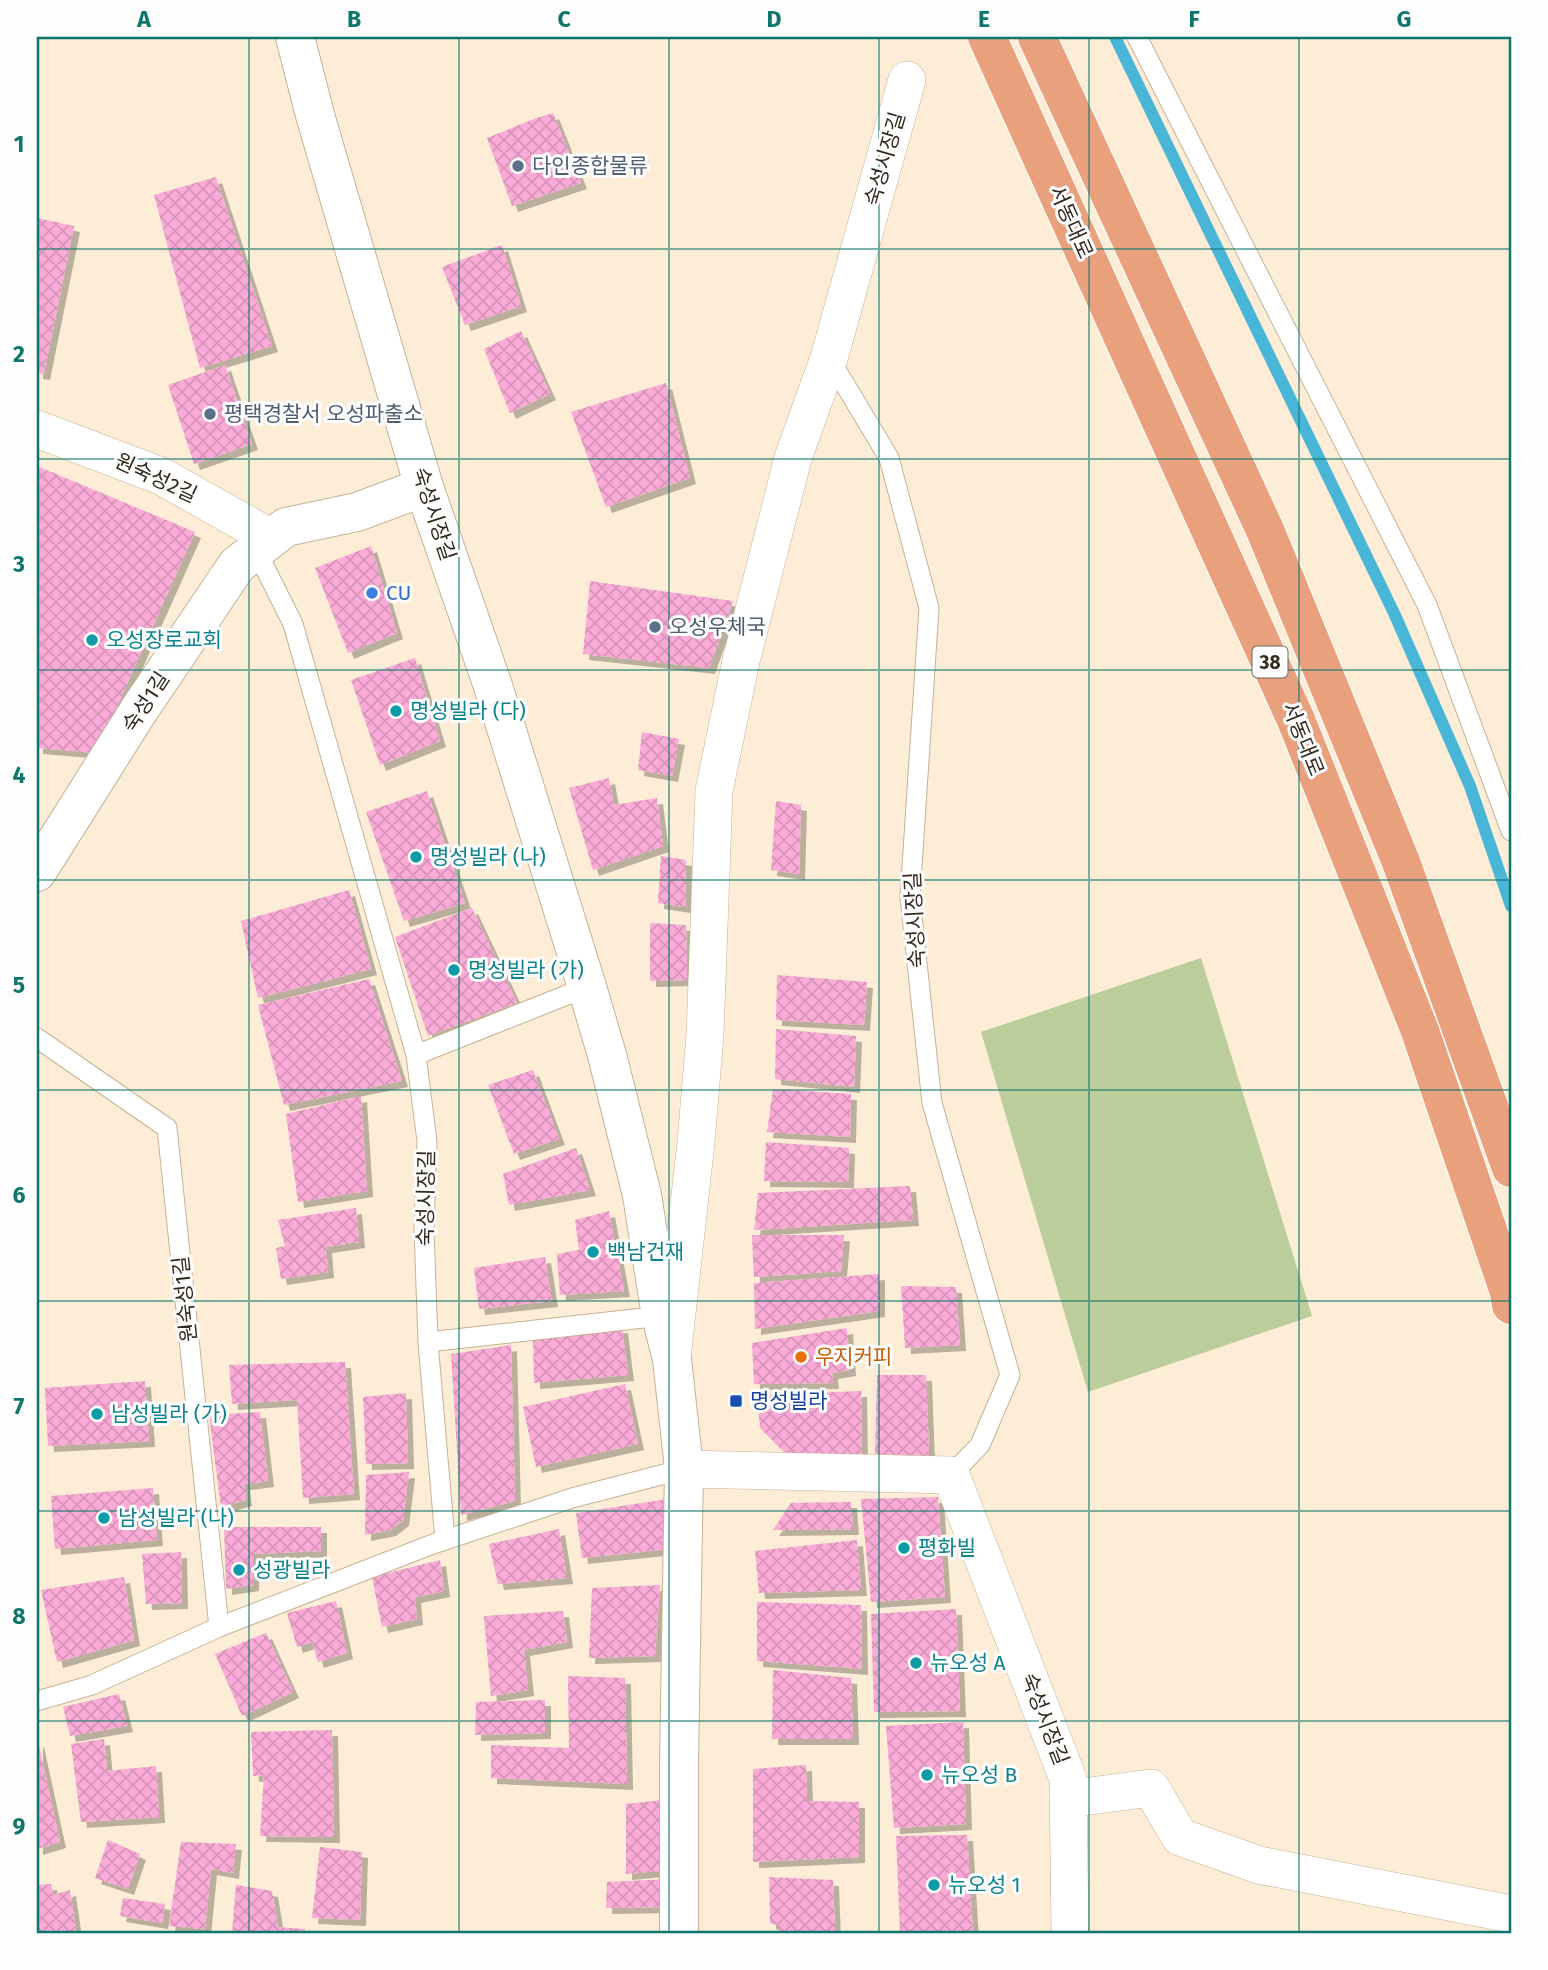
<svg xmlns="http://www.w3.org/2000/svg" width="1548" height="1970" font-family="'Fira Sans','Noto Sans KR',sans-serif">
	<defs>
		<pattern id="building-cross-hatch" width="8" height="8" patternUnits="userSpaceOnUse" patternTransform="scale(1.75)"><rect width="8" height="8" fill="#fbabd8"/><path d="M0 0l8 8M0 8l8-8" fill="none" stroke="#d893b9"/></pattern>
		<filter id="shadow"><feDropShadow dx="6" dy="6" stdDeviation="0" flood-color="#0004"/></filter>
	</defs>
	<rect width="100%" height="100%" fill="#fdedd6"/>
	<!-- pitch -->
	<path fill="#bbcd9a" d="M 1201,958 L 1312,1316 L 1088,1392 L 981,1032 Z"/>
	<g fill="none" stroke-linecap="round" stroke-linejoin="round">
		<!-- stream -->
		<path stroke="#4ab6d7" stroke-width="12" d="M 1115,37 L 1394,613 L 1470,786 L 1511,906"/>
	</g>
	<!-- building -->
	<path fill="url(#building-cross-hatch)" filter="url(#shadow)" d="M 553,113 L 581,183 L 512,206 L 487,138 L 534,119 Z
		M 216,177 L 272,346 L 200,368 L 154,195 Z
		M 37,218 L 74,226 L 44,374 L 37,373 Z
		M 502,245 L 521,306 L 465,325 L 442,267 Z
		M 521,331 L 550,394 L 510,413 L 484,349 Z
		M 225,365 L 252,444 L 194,464 L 168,385 Z
		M 666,383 L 690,478 L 606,507 L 571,412 Z
		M 37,466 L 195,532 L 96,753 L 37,748 Z
		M 371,546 L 397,633 L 348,653 L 315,568 Z
		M 590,581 L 733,601 L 709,668 L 583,654 Z
		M 415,658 L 440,741 L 380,765 L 351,680 Z
		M 642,732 L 679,739 L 672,776 L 638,770 Z
		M 609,778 L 614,805 L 657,798 L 663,846 L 593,870 L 569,788 Z
		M 427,791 L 465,903 L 404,921 L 366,812 Z
		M 776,801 L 801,805 L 799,874 L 771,870 Z
		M 661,856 L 686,860 L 685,907 L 658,903 Z
		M 349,890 L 371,969 L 258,998 L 241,921 Z
		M 472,908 L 517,1003 L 428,1036 L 395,937 Z
		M 650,923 L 686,925 L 687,980 L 650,981 Z
		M 777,975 L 867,982 L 864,1025 L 776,1020 Z
		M 369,979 L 402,1081 L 284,1105 L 258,1005 Z
		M 776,1029 L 856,1036 L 854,1087 L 775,1079 Z
		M 533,1070 L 559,1139 L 514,1154 L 488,1085 Z
		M 773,1089 L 851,1094 L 850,1137 L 767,1132 Z
		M 361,1096 L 367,1191 L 298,1202 L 286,1114 Z
		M 766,1142 L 849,1148 L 848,1182 L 764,1181 Z
		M 576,1148 L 590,1190 L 509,1205 L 503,1174 Z
		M 910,1186 L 913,1220 L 754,1230 L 758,1193 Z
		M 356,1208 L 359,1242 L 326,1247 L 328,1272 L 281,1279 L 276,1248 L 285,1246 L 278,1220 Z
		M 609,1211 L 624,1291 L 560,1295 L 557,1254 L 579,1250 L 575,1220 Z
		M 752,1235 L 844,1235 L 841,1271 L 754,1277 Z
		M 545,1257 L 552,1301 L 479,1309 L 474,1268 Z
		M 879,1274 L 879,1311 L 755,1329 L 754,1283 Z
		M 901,1286 L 956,1287 L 960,1345 L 905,1348 Z
		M 622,1327 L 628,1375 L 534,1383 L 533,1336 Z
		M 847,1328 L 850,1370 L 832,1373 L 833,1383 L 754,1384 L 752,1343 Z
		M 511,1345 L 515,1501 L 461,1515 L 451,1354 Z
		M 345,1362 L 354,1494 L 303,1498 L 297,1400 L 232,1404 L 229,1365 Z
		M 877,1375 L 926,1375 L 929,1456 L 875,1454 Z
		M 145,1381 L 149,1441 L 48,1446 L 45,1388 Z
		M 625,1384 L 638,1444 L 536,1467 L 523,1407 Z
		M 861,1391 L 862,1458 L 790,1458 L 760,1428 L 757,1395 Z
		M 406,1393 L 408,1463 L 366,1464 L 363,1397 Z
		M 260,1412 L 268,1481 L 244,1484 L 246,1500 L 221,1507 L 209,1415 Z
		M 409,1472 L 403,1520 L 390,1530 L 365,1535 L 366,1475 Z
		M 153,1488 L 157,1540 L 55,1549 L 51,1496 Z
		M 938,1497 L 945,1597 L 871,1602 L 861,1499 Z
		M 668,1499 L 669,1549 L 582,1558 L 576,1513 Z
		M 851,1502 L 853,1529 L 773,1530 L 791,1503 Z
		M 224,1527 L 321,1527 L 321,1551 L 253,1554 L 253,1585 L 226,1589 Z
		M 559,1529 L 567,1578 L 498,1584 L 489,1544 Z
		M 857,1540 L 861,1590 L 759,1593 L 755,1551 Z
		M 181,1552 L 182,1603 L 146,1604 L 142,1554 Z
		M 440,1560 L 444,1591 L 415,1597 L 417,1619 L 382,1627 L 372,1577 Z
		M 124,1577 L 134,1640 L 57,1662 L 41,1590 Z
		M 660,1585 L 655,1656 L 589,1658 L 592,1588 Z
		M 336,1601 L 347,1653 L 318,1662 L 312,1642 L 297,1647 L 287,1613 Z
		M 757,1602 L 861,1605 L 862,1669 L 757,1661 Z
		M 956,1609 L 960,1711 L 874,1712 L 871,1614 Z
		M 563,1611 L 567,1642 L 524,1650 L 528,1690 L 491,1696 L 484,1616 Z
		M 266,1633 L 293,1692 L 242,1716 L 215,1654 Z
		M 773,1670 L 851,1678 L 853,1739 L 772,1739 Z
		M 568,1676 L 625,1678 L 627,1784 L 491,1778 L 491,1745 L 569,1748 Z
		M 119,1694 L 127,1726 L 70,1736 L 63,1707 Z
		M 545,1700 L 545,1733 L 475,1735 L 476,1702 Z
		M 963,1722 L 966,1824 L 894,1828 L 886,1726 Z
		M 332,1730 L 334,1837 L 260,1836 L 264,1775 L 253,1776 L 251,1732 Z
		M 104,1739 L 107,1771 L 156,1766 L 159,1817 L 81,1822 L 71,1744 Z
		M 38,1741 L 60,1842 L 37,1849 L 37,1742 Z
		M 806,1765 L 807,1801 L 859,1802 L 859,1857 L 753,1862 L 753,1769 Z
		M 672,1799 L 669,1870 L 626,1874 L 626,1804 Z
		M 967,1835 L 973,1933 L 900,1933 L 896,1836 Z
		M 108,1840 L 140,1854 L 128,1889 L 95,1878 Z
		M 181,1842 L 236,1844 L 233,1873 L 211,1869 L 205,1929 L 169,1926 Z
		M 320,1847 L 362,1852 L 360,1920 L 312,1918 Z
		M 769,1877 L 833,1880 L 835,1933 L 779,1933 L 779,1926 L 770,1923 Z
		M 672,1879 L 667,1907 L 606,1908 L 607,1882 Z
		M 51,1884 L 53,1895 L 70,1890 L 76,1931 L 37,1933 L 37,1885 Z
		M 236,1885 L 272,1891 L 278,1927 L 305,1929 L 304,1933 L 232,1933 Z
		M 123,1898 L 165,1904 L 162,1923 L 120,1916 Z"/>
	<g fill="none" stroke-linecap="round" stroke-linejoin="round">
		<defs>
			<path id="service" d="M 1137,37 L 1427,605 L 1511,831
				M 829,358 L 889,458 L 929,608 L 910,897 L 932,1103 L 1010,1375 L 980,1445 L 951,1475
				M 256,550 L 293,624 L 416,1055 L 427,1141 L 424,1229 L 428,1342 L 445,1540
				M 37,1038 L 167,1128 L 219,1627
				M 416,1055 L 587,987
				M 428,1342 L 661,1316
				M 37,1701 L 92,1685 L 219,1627 L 433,1544 L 572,1498 L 684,1469"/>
			<path id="minor" d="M 37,429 L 161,476 L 271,538
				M 673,1349 L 696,1142 L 705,1035 L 714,791 L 741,661 L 793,458 L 829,358 L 907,80
				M 684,1469 L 951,1475 L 1068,1779 L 1070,1933
				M 1068,1799 L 1151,1788 L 1180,1837 L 1259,1865 L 1511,1914"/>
			<path id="tertiary" d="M 295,37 L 315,115 L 424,487 L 493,686 L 587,987 L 607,1055 L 642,1195 L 661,1316 L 672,1359 L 684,1469 L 679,1763 L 679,1933
				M 37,872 L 139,710 L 237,565 L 286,527 L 357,512 L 424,487"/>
			<path id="primary" d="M 987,37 L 1296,720 L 1420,1031 L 1509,1292 L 1511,1305
				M 1037,37 L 1265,530 L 1401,862 L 1511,1168"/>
		</defs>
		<!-- service casing -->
		<use href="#service" stroke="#c5b296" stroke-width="21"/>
		<!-- minor casing -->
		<use href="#minor" stroke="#c5b296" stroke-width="38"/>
		<!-- tertiary casing -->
		<use href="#tertiary" stroke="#c5b296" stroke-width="40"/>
		<!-- primary casing -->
		<use href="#primary" stroke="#fff" stroke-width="40"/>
		<!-- service -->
		<use href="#service" stroke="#fff" stroke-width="19"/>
		<!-- minor -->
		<use href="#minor" stroke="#fff" stroke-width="37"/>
		<!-- tertiary -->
		<use href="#tertiary" stroke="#fff" stroke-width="38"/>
		<!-- primary -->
		<use href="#primary" stroke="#e9a07d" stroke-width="38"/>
	</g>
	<!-- grid -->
	<path fill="none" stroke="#0f766e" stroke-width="2" stroke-opacity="0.55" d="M 249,37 L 249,1933M 459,37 L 459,1933M 669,37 L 669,1933M 879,37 L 879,1933M 1089,37 L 1089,1933M 1299,37 L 1299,1933M 37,249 L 1511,249M 37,459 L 1511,459M 37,670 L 1511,670M 37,880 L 1511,880M 37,1090 L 1511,1090M 37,1301 L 1511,1301M 37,1511 L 1511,1511M 37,1721 L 1511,1721"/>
	<!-- markers -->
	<g fill="#5c6f8a" stroke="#fdfdfd" stroke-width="2.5">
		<circle cx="518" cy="166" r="7"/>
		<circle cx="210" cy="414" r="7"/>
		<circle cx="655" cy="627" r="7"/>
	</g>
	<circle fill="#3f7fe0" stroke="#fdfdfd" stroke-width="2.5" cx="372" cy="593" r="7"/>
	<g fill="#0f9aa8" stroke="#fdfdfd" stroke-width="2.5">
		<circle cx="92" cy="640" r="7"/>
		<circle cx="396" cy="711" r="7"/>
		<circle cx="416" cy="857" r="7"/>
		<circle cx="454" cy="970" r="7"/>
		<circle cx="593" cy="1252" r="7"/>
		<circle cx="97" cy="1414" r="7"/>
		<circle cx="104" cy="1518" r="7"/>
		<circle cx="904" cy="1548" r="7"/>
		<circle cx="239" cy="1570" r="7"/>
		<circle cx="916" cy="1663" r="7"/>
		<circle cx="927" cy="1775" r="7"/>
		<circle cx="934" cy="1885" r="7"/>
	</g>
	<circle fill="#e8710a" stroke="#fdfdfd" stroke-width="2.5" cx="801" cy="1357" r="7"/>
	<rect fill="#1a4fb4" stroke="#fdfdfd" stroke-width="2.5" x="729" y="1394" width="14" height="14" rx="3.5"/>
	<g text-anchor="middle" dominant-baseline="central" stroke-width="6" stroke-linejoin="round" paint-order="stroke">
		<!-- shield labels -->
		<rect fill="#fdfdfd" stroke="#6f6962" stroke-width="2" x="1252.5" y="646.5" width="35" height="31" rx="5"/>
		<g font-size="19" font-weight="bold" fill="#322a1f">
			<text x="1270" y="662">38</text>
		</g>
		<!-- street labels -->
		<g font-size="21" fill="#322a1f" stroke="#fdfdfd">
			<text transform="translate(885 159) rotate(-74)">숙성시장길</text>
			<text transform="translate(1071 222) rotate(66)">서동대로</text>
			<text transform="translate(156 478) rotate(25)">원숙성2길</text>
			<text transform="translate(434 514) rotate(72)">숙성시장길</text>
			<text transform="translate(146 702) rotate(-57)">숙성1길</text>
			<text transform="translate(1303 739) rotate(68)">서동대로</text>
			<text transform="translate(915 920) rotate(-93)">숙성시장길</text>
			<text transform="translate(426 1198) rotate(-89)">숙성시장길</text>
			<text transform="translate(185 1299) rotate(-96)">원숙성1길</text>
			<text transform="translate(1045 1719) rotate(69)">숙성시장길</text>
		</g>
		<!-- service labels -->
		<g font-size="21" fill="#4e5e75" stroke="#fdfdfd" text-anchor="start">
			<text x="532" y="166">다인종합물류</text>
			<text x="224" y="414">평택경찰서 오성파출소</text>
			<text x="669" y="627">오성우체국</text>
		</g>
		<!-- shop labels -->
		<g font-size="21" fill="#366cbe" stroke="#fdfdfd" text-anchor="start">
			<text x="386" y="593">CU</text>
		</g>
		<!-- culture labels -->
		<g font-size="21" fill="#0d838f" stroke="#fdfdfd" text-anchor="start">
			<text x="106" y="640">오성장로교회</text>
			<text x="410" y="711">명성빌라 (다)</text>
			<text x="430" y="857">명성빌라 (나)</text>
			<text x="468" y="970">명성빌라 (가)</text>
			<text x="607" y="1252">백남건재</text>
			<text x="111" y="1414">남성빌라 (가)</text>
			<text x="118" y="1518">남성빌라 (나)</text>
			<text x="918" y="1548">평화빌</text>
			<text x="253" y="1570">성광빌라</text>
			<text x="930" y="1663">뉴오성 A</text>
			<text x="941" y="1775">뉴오성 B</text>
			<text x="948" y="1885">뉴오성 1</text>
		</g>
		<!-- food labels -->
		<g font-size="21" fill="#c56008" stroke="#fdfdfd" text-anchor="start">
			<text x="815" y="1357">우지커피</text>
		</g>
		<!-- transit labels -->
		<g font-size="21" fill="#164399" stroke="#fdfdfd" text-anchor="start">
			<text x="750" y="1401">명성빌라</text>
		</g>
	</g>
	<!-- border -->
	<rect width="1548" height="1970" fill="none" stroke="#fdfdfd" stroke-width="77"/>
	<rect x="38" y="38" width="1472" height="1894" fill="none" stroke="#0f766e" stroke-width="2.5"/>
	<g font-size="23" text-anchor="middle" font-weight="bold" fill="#0f766e">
		<text x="144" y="27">A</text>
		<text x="354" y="27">B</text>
		<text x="564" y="27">C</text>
		<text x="774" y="27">D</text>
		<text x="984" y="27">E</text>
		<text x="1194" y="27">F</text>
		<text x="1404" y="27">G</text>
		<text x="19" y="152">1</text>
		<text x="19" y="362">2</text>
		<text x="19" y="572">3</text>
		<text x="19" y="783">4</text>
		<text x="19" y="993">5</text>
		<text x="19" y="1203">6</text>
		<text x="19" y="1414">7</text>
		<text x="19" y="1624">8</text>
		<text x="19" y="1834">9</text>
	</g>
</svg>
